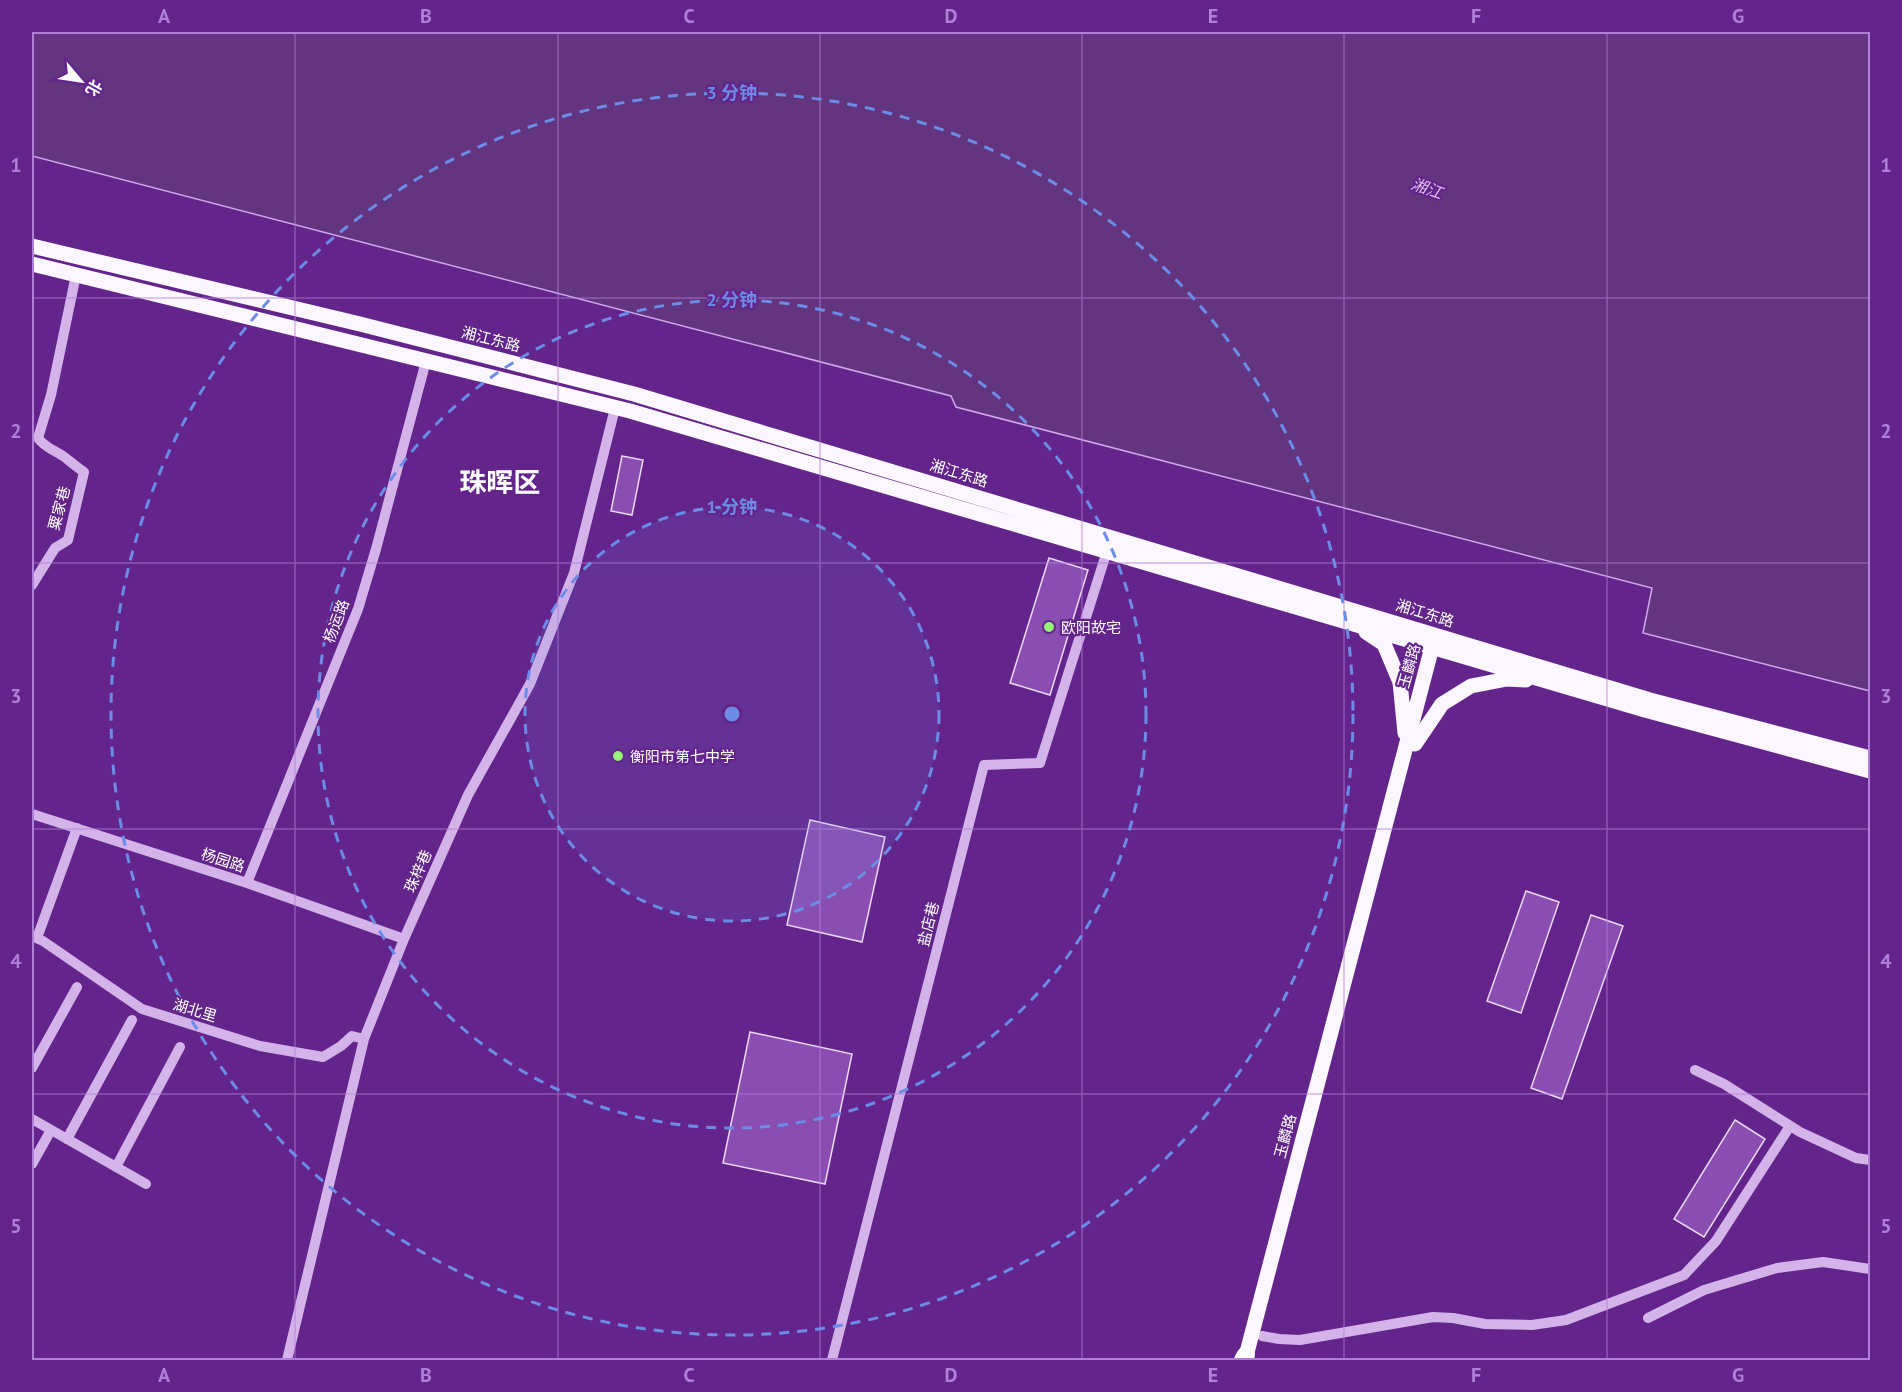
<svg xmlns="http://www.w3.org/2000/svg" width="1902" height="1392" font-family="'PT Sans','Noto Sans SC',sans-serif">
	<rect width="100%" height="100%" fill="#63258b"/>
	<!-- water -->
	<path fill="#633480" stroke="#cea8eb" stroke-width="1.5" d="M 32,32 L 1870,32 L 1870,691 L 1643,633 L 1652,588 L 956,407 L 951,396 L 32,156 Z"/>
	<!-- building -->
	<path fill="#8a4eb2" stroke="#ead8f8" stroke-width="1.5" d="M 622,456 L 643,460 L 632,515 L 611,511 Z
		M 1049,558 L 1088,570 L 1050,695 L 1010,683 Z
		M 810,820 L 885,837 L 862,942 L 787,925 Z
		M 1526,891 L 1559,902 L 1521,1013 L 1487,1001 Z
		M 1591,915 L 1623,926 L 1562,1099 L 1531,1088 Z
		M 750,1032 L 852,1054 L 825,1184 L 723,1163 Z
		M 1735,1120 L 1765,1139 L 1704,1237 L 1674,1219 Z"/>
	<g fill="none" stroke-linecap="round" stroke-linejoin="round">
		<!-- minor -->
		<path stroke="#d4b3ea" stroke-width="10" d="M 32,585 L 55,548 L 68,540 L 84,472 C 76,467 70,461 63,456 C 54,450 44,447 38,438 L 51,395 L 76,275
			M 32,814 L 247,883 L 404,939
			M 247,883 L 358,609 L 376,549 L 426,361
			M 32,936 L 43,941 L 142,1009 L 260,1046 L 323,1057 L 341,1046 L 352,1036 L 364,1039
			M 37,938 L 77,828
			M 32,1068 L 77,987
			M 1695,1070 L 1724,1084 L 1800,1132 L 1856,1158 L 1870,1160
			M 32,1119 L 146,1184
			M 67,1139 L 132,1020
			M 32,1164 L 51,1130
			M 116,1167 L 180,1047
			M 1648,1318 L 1704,1290 L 1777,1268 L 1823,1262 L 1870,1269
			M 1262,1336 L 1279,1339 L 1300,1340 L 1433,1317 L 1453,1318 L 1485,1324 L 1532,1325 L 1566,1320 L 1684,1275 L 1716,1241 L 1790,1126
			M 287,1360 L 364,1039 L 404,939 L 468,795 L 530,684 L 574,573 L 615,408
			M 832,1360 L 984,765 L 1040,763 L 1107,551"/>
		<!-- major -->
		<path stroke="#fcf7fe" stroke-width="15" d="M 32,246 L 360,324 L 634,394 L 1650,700 L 1870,758
			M 32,264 L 630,411 L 1645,710 L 1870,771
			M 1366,632 L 1384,644 L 1400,682 L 1405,733
			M 1415,744 L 1442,704 L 1471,686 L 1507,679 L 1526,680
			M 1245,1360 L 1432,647 L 1437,638"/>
		<!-- highway -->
		<path stroke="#fff" stroke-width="18" d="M 1243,1360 L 1246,1355"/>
	</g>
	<!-- grid -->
	<path fill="none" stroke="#b080d9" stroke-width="1.5" stroke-opacity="0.55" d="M 295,32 L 295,1360M 558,32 L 558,1360M 820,32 L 820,1360M 1082,32 L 1082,1360M 1344,32 L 1344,1360M 1607,32 L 1607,1360M 32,298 L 1870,298M 32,563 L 1870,563M 32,829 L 1870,829M 32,1094 L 1870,1094"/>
	<!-- distance rings -->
	<circle cx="732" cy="714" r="207" fill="#6c8ce6" fill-opacity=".12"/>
	<g fill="none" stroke="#6c8ce6" stroke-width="3" stroke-dasharray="10 8">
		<circle cx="732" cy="714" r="207"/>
		<circle cx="732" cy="714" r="414"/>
		<circle cx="732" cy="714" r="621"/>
	</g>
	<!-- markers -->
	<g fill="#96f378" stroke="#63258b" stroke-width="2">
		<circle cx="1049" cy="627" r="6"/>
		<circle cx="618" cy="756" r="6"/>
	</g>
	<g text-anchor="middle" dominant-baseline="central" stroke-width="4.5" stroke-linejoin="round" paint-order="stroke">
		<!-- street labels -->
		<g font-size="15" fill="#fff" stroke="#63258b">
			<text transform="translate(491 339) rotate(14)">湘江东路</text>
			<text transform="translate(959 473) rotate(17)">湘江东路</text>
			<text transform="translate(59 508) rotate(-75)">粟家巷</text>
			<text transform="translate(1425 613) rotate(17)">湘江东路</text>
			<text transform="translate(336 621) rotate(-69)">杨运路</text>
			<text transform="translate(1409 666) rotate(-74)">玉麟路</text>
			<text transform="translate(223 860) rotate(18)">杨园路</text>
			<text transform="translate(418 871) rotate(-66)">珠梓巷</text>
			<text transform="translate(928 924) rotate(-76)">盐店巷</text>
			<text transform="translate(195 1010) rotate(17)">湖北里</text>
			<text transform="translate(1285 1136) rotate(-75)">玉麟路</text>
		</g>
		<!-- poi labels -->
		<g font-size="15" fill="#fff" stroke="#63258b" text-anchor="start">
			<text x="1061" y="627">欧阳故宅</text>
			<text x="630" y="756">衡阳市第七中学</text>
		</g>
		<!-- water labels -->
		<g font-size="16" font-style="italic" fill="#dcbff1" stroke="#63258b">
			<text transform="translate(1427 188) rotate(19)">湘江</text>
		</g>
		<!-- town labels -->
		<g font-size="27" font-weight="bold" fill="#fff" stroke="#63258b">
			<text x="500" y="482">珠晖区</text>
		</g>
	</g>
	<circle cx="732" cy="714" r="9" fill="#6c8ce6" stroke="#63258b" stroke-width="3"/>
	<g font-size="18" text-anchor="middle" font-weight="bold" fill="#6c8ce6" stroke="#63258b" stroke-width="4.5" stroke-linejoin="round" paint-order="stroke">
		<text x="732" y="99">3 分钟</text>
		<text x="732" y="306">2 分钟</text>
		<text x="732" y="513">1 分钟</text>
	</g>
	<!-- border -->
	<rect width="1902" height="1392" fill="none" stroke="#63258b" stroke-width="66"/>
	<!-- north arrow -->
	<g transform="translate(81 81) rotate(119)" stroke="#63258b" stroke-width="4.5" paint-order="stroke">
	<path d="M0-4.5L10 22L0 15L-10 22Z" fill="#ffffff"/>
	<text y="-9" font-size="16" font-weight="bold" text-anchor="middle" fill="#ffffff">北</text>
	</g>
	<rect x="33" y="33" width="1836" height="1326" fill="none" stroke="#b080d9" stroke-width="2"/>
	<g font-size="20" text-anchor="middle" font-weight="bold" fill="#b080d9">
		<text x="164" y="23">A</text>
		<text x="426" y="23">B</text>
		<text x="689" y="23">C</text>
		<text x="951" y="23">D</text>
		<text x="1213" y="23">E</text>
		<text x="1476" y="23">F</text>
		<text x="1738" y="23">G</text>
		<text x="16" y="172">1</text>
		<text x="1886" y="172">1</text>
		<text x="16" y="438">2</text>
		<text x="1886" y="438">2</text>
		<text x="16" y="703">3</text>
		<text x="1886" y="703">3</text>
		<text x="16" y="968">4</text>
		<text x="1886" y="968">4</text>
		<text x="16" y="1233">5</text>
		<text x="1886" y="1233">5</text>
		<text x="164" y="1382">A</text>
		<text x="426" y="1382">B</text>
		<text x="689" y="1382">C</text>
		<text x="951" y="1382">D</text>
		<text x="1213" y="1382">E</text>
		<text x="1476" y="1382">F</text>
		<text x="1738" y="1382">G</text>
	</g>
</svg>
